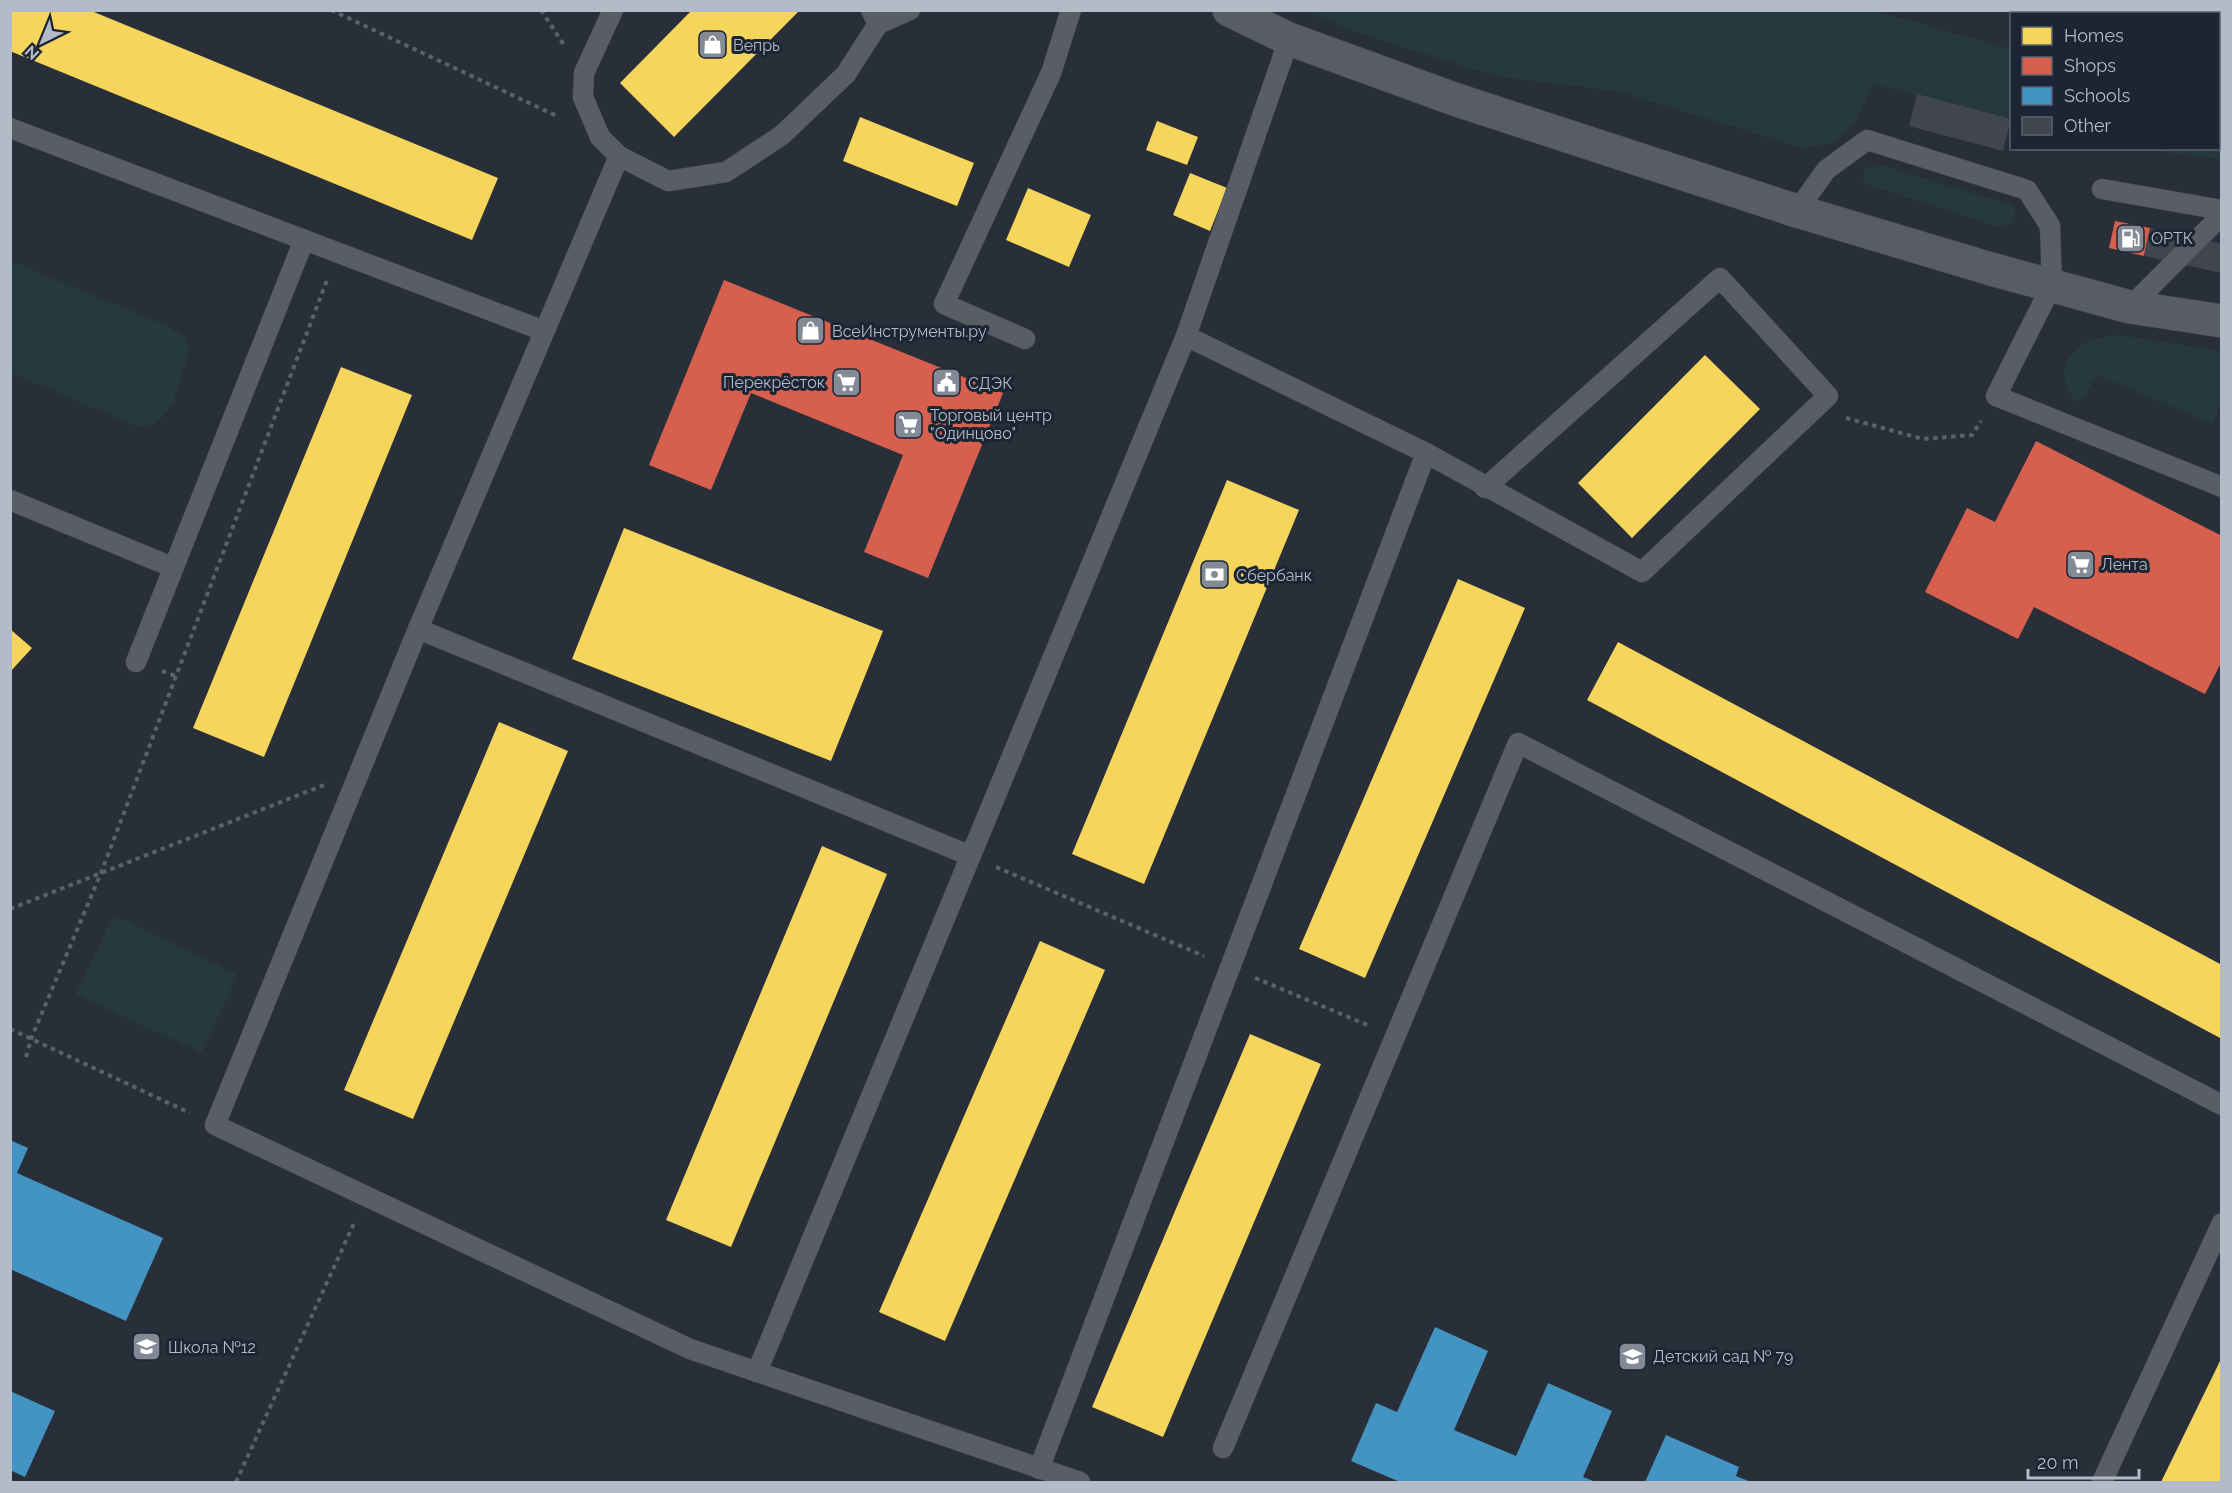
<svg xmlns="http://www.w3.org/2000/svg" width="2232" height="1493" font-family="Raleway,sans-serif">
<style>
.green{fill:#26393e}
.homes{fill:#f6d55c}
.shops{fill:#d6604d}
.schools{fill:#4393c3}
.building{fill:#41464e}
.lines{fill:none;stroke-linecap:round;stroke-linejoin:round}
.lane-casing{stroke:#454a51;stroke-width:21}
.secondary-casing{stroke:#454a51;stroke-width:34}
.primary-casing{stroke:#474c55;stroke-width:34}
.path{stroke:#5b6168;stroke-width:4;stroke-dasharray:4.5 4.5;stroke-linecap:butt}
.lane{stroke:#595e66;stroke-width:20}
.secondary{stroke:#585c64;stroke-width:33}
.primary{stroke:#5c6067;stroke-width:33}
.labels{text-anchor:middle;stroke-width:6;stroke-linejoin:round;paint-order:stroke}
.poi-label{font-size:16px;fill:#b3bbc9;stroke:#1c2533;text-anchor:start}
</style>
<rect width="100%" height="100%" fill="#292f38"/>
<g class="green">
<polygon points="1304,11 1876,11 2011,49 2011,121 1873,84 1857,118 1835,143 1802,148 1616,91 1494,76 1347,29"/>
<polygon points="2219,108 2221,109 2221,159 2136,149 2218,148"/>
<polygon points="1879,164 2014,206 2016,221 2002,228 1871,186 1863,181 1865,169"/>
<polygon points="14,262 168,326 185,337 189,351 173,403 161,419 147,428 130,424 11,373 10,263"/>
<path d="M2119 335 2221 351V404L2212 424 2097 375 2086 394 2077 402C2058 382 2060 357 2086 343 2096 337 2108 337 2119 335Z"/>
<polygon points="113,915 238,974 201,1053 76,994"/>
</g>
<g class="homes">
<polygon points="10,10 89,10 498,178 472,240 10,51"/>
<polygon points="692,10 800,10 674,137 620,83"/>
<polygon points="860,117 974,163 957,206 843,161"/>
<polygon points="1157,121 1198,137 1187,165 1146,150"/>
<polygon points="1190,173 1227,188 1210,231 1173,215"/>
<polygon points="1028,188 1091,215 1069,267 1006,240"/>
<polygon points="1705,355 1760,409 1632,538 1578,483"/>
<polygon points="341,367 412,395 264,757 193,728"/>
<polygon points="1227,480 1299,510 1144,884 1072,854"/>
<polygon points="624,528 883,631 831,761 572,659"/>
<polygon points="1458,579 1525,608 1365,978 1299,949"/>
<polygon points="10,629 32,648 10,672"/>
<polygon points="1618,642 2222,965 2222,1039 1587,700"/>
<polygon points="499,722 568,751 413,1119 344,1090"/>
<polygon points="822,846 887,874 731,1247 666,1220"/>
<polygon points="1040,941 1105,970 945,1341 879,1312"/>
<polygon points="1250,1034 1321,1064 1163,1437 1092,1407"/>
<polygon points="2222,1357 2222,1482 2161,1482"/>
</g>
<g class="shops">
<polygon points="2115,221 2150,228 2144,256 2109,248"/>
<polygon points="724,280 1003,393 928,578 864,552 903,455 751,393 711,490 649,465"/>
<polygon points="2036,441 2222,536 2222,661 2205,694 2034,607 2018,639 1925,592 1967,508 1995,522"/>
</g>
<g class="schools">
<polygon points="10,1140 28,1148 17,1173 163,1238 126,1321 10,1269"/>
<polygon points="1435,1327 1488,1351 1454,1430 1516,1456 1548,1383 1612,1411 1583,1477 1596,1482 1400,1482 1351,1461 1376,1403 1397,1412"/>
<polygon points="10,1391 55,1411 25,1477 10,1470"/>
<polygon points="1666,1435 1739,1467 1736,1476 1751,1482 1645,1482"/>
</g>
<g class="building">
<polygon points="1917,94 2011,119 2003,151 1909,126"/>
<polygon points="2150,228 2222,244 2222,273 2144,256"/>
</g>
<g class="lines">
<defs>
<g id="lane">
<polyline points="613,10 584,73 583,97 600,137 619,156 668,181 726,172 782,135 846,74 878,24 871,10"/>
<polyline points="878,24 910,10"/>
<polyline points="10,128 544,331"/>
<polyline points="619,156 418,629 215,1125 690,1349 1080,1482"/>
<polyline points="2102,189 2222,210"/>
<polyline points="1797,211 1826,170 1867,140 2027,190 2050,226 2052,285 1996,396 2222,487"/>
<polyline points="2130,307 2222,215"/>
<polyline points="1186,336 1289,39"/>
<polyline points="1025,339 944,304 1051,73 1071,10"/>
<polyline points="10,500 172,567"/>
<polyline points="418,629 971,856"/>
<polyline points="136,662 304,240"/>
<polyline points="757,1372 1186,336 1426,453 1642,572 1828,396 1720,278 1485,488"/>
<polyline points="1223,1448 1518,743 2222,1105"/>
<polyline points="1039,1469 1426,453"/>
<polyline points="2102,1482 2222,1223"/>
</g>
<polyline id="secondary" points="1229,10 1289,39 1454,99 1797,211 1991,269 2130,307 2222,321"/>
<g id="primary">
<polyline points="2149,10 2160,14"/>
<polyline points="2218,27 2222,28"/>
</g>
</defs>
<use href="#lane" class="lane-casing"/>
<use href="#secondary" class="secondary-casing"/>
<use href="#primary" class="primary-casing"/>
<g class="path">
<polyline points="331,10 559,117"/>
<polyline points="541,10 564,45"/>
<polyline points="2078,10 2089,14"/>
<polyline points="1846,418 1923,439 1972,435 1981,421"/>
<polyline points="162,671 176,676"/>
<polyline points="996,867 1204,956"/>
<polyline points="10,909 324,785"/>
<polyline points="1255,978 1370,1026"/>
<polyline points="10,1029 190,1113"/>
<polyline points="26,1057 31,1039 101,873 327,280"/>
<polyline points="236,1482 355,1221"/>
</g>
<use href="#lane" class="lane"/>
<use href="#secondary" class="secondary"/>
<use href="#primary" class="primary"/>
</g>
<defs>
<symbol id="shop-square" viewBox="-11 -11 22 22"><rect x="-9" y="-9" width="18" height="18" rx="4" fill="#838a96" stroke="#1c2533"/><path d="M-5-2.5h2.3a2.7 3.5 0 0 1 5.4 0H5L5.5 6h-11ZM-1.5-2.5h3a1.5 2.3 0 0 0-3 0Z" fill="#fff"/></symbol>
<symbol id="fuel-square" viewBox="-11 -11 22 22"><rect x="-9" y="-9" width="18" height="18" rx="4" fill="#838a96" stroke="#1c2533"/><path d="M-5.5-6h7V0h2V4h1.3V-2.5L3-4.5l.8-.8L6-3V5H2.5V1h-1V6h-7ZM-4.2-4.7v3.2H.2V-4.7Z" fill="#fff"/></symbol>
<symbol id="supermarket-square" viewBox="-11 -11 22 22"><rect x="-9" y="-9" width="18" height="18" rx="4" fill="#838a96" stroke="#1c2533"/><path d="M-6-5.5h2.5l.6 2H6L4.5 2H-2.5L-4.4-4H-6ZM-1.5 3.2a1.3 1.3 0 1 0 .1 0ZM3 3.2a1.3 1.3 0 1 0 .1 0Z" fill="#fff"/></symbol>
<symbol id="civic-square" viewBox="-11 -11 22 22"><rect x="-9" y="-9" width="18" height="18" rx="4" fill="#838a96" stroke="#1c2533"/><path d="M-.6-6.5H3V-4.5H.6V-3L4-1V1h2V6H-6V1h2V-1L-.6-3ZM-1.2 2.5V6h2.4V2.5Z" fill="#fff"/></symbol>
<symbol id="bank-square" viewBox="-11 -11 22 22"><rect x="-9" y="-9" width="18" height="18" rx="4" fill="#838a96" stroke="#1c2533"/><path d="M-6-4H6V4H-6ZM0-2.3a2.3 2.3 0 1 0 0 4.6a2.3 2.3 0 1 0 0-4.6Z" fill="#fff"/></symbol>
<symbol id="school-square" viewBox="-11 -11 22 22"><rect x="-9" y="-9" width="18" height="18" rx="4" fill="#838a96" stroke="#1c2533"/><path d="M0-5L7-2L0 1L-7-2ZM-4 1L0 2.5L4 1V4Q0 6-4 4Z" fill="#fff"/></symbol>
</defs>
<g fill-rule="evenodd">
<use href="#shop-square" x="696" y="28" width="33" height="33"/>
<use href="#fuel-square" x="2114" y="222" width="33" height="33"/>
<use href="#shop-square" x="794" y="314" width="33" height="33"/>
<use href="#supermarket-square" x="830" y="366" width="33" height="33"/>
<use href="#civic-square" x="930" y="366" width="33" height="33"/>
<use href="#supermarket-square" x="892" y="408" width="33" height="33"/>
<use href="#supermarket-square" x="2064" y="548" width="33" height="33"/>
<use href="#bank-square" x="1198" y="558" width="33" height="33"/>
<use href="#school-square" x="130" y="1330" width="33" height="33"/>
<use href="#school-square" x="1616" y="1340" width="33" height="33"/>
</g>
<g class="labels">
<g class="poi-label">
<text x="733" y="51">Вепрь</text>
<text x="2151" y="244">ОРТК</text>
<text x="832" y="337">ВсеИнструменты.ру</text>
<text x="825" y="388" text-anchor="end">Перекрёсток</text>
<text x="968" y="389">СДЭК</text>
<text x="930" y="421">Торговый центр<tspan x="930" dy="18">"Одинцово"</tspan></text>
<text x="2101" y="570">Лента</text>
<text x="1236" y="581">Сбербанк</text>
<text x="168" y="1353">Школа №12</text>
<text x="1653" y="1362">Детский сад № 79</text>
</g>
</g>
<rect width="2232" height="1493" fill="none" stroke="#b3bbc9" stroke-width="24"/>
<rect x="2010" y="12" width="210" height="138" fill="#1c2533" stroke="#58616f" stroke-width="1.5"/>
<rect x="2022" y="27" width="30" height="18" fill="#f6d55c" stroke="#58616f" stroke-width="1.5"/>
<text x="2064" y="42" font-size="18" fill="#b3bbc9">Homes</text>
<rect x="2022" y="57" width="30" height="18" fill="#d6604d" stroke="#58616f" stroke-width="1.5"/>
<text x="2064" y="72" font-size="18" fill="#b3bbc9">Shops</text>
<rect x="2022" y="87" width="30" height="18" fill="#4393c3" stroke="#58616f" stroke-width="1.5"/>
<text x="2064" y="102" font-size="18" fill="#b3bbc9">Schools</text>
<rect x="2022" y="117" width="30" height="18" fill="#41464e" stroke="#58616f" stroke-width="1.5"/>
<text x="2064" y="132" font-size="18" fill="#b3bbc9">Other</text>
<g transform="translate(42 42) rotate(223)" stroke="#1c2533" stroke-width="4.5" paint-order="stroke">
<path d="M0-4.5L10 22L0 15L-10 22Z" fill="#b3bbc9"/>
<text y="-9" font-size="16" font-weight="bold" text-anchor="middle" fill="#b3bbc9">N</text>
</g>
<path d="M2028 1469v9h111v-9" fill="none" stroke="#b3bbc9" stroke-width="3"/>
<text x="2037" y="1469" font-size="18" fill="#b3bbc9" stroke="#1c2533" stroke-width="4.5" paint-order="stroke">20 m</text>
</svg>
